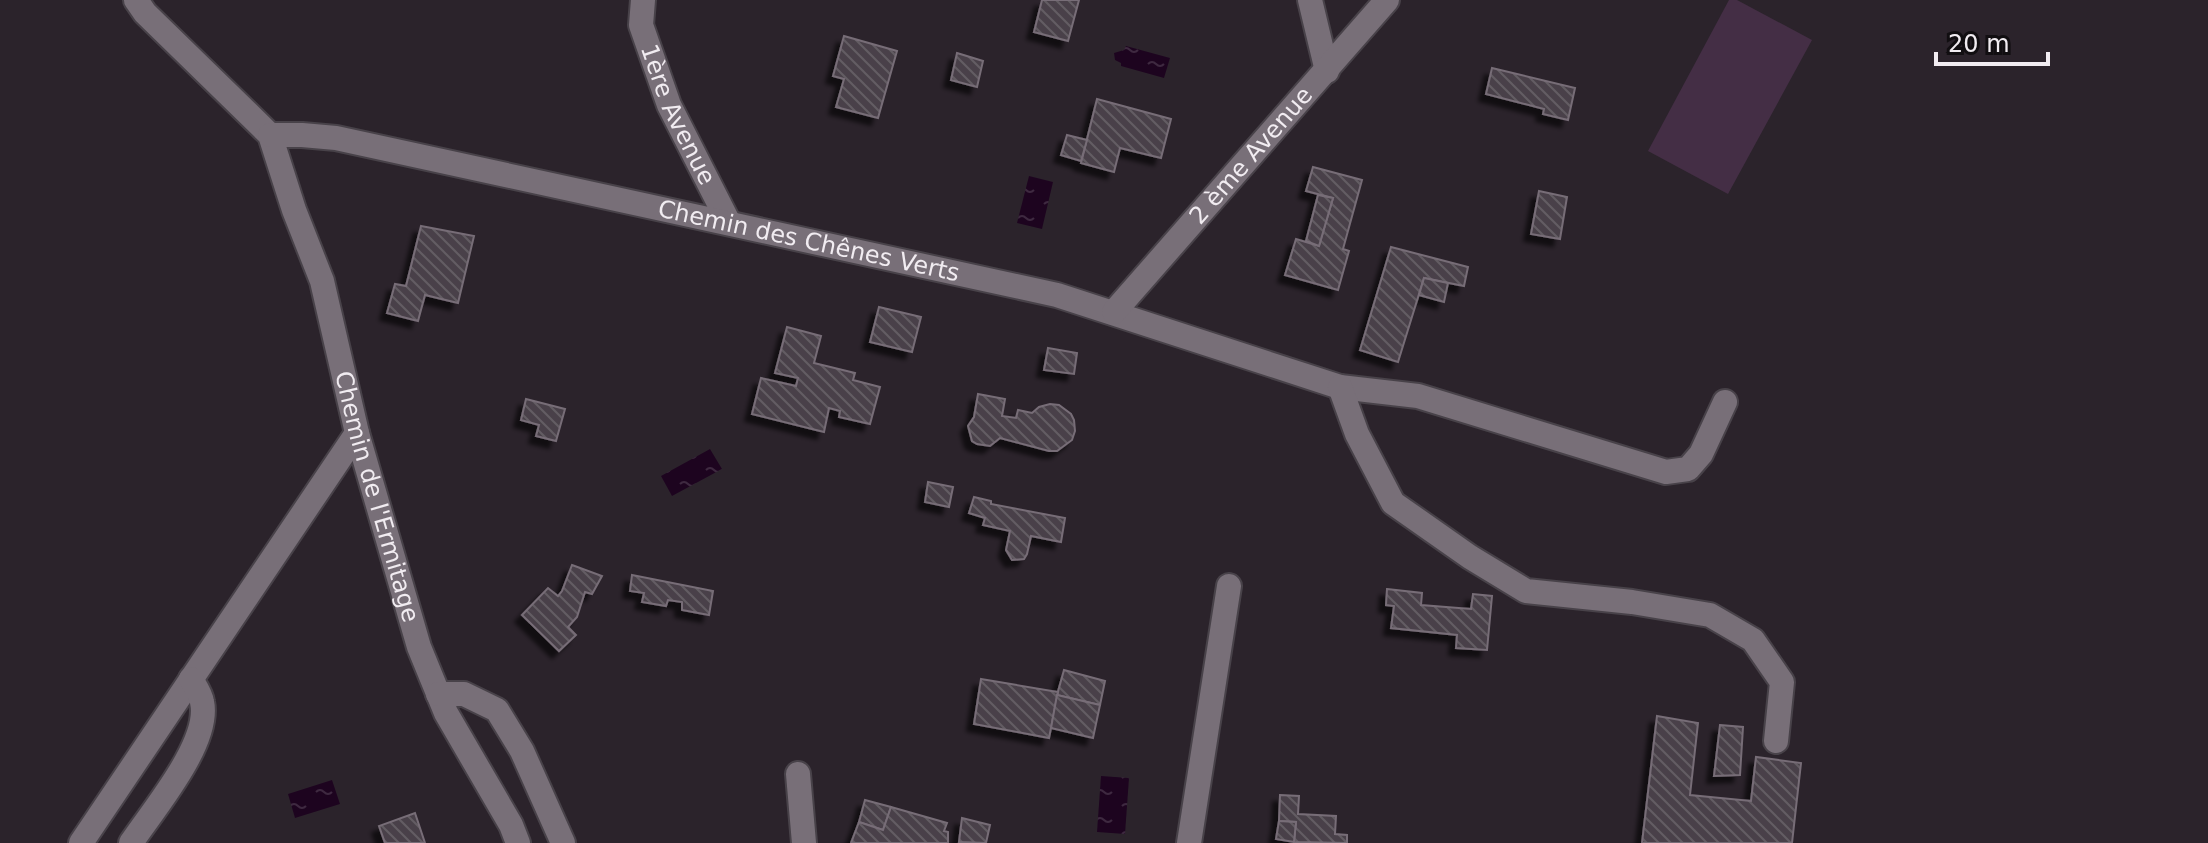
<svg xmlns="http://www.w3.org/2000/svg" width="2208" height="843" font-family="'DejaVu Sans',sans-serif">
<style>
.green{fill:#442e45}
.water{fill:url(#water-ripples)}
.building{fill:url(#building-back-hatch);stroke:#776d77;stroke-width:2;filter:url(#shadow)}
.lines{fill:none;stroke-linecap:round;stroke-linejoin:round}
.minor-casing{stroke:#484249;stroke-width:28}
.minor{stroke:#786f78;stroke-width:24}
.labels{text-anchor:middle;stroke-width:8;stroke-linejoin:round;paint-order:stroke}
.street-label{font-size:24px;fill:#f1ecf1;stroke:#110e11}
</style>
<defs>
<pattern id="water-ripples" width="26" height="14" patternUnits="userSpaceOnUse" patternTransform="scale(2)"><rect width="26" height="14" fill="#1d041f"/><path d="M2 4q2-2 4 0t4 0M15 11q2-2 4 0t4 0" fill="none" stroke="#3e2940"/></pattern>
<pattern id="building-back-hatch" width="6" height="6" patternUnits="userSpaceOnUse" patternTransform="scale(2)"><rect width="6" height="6" fill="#494149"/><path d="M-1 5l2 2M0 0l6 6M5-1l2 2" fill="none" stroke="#645d64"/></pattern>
<filter id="shadow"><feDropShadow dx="-7" dy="7" stdDeviation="2" flood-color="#0009"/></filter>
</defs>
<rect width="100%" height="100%" fill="#2b232b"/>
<polygon class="green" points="1729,0 1737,0 1812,40 1728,194 1648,151"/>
<g class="water">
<polygon points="1126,46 1170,58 1164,78 1121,66 1121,63 1115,60 1114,53 1124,50"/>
<polygon points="1029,176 1053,182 1042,229 1017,223"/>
<polygon points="710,449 722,469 672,496 661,476"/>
<polygon points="1101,776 1129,778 1125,834 1097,832"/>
<polygon points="332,780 340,804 295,818 288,794"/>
</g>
<g class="building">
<polygon points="1042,0 1079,0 1068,41 1034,32"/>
<polygon points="844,36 897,51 878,118 836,107 844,79 833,76"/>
<polygon points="957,53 983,61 977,87 951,80"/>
<polygon points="1492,68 1575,88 1568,120 1543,114 1544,109 1486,94"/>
<polygon points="1097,99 1171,119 1161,158 1120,148 1114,172 1081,163"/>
<polygon points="1067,135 1087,140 1081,161 1061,155"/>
<polygon points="1313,167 1362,180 1343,249 1349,251 1338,290 1285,275 1296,239 1319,246 1333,198 1306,191"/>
<polygon points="1539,191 1567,197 1560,239 1531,234"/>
<polygon points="1318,195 1333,198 1319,246 1306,241"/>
<polygon points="421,226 474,236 458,303 425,295 418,321 387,313 395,284 406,286"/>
<polygon points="1391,247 1468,267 1464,286 1424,278 1398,362 1360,350"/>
<polygon points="1424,278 1448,283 1444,302 1419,295"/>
<polygon points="879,307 921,317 912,352 870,342"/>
<polygon points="787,327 821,336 814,363 855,373 853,380 880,387 870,424 839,417 840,411 829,408 824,432 752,414 761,378 796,386 798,378 775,373"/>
<polygon points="1048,348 1077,353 1074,374 1044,370"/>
<polygon points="978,394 1005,399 1002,416 1016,418 1018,410 1032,413 1039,407 1050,404 1059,405 1071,414 1074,420 1075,431 1072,440 1057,451 1049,451 1000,438 990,446 977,444 972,441 968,426 974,417"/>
<polygon points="526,399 565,409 556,441 536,436 539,425 521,420"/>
<polygon points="928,482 953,487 949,507 925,502"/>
<polygon points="974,497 991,501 991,504 1065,518 1061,542 1031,536 1027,554 1024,559 1012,560 1006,550 1010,531 983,525 985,518 969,513"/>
<polygon points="572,565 602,576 592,594 585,592 577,617 568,627 576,635 559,651 522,615 548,588 558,596 562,591"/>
<polygon points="632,575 713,591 709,615 682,610 682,602 668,600 666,606 642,602 644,593 630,591"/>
<polygon points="1387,589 1422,593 1421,605 1471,609 1473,594 1492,596 1487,650 1456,648 1457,635 1391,628 1394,606 1386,605"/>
<polygon points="1064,670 1105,681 1100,705 1057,695"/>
<polygon points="981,679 1058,692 1049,738 974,724"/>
<polygon points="1057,695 1100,705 1093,738 1051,728"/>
<polygon points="1657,716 1698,723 1690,795 1751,801 1756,757 1801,763 1792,843 1642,843"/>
<polygon points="1720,725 1743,727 1740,775 1714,776"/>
<polygon points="1280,795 1299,796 1298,814 1336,816 1335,834 1347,835 1347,843 1294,842 1296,822 1279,821"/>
<polygon points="865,800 891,807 883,830 859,822"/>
<polygon points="891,807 947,823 944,831 948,832 948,843 851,843 859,822 883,830"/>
<polygon points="415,813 425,843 385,843 379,826"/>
<polygon points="962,818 990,825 986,843 959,842"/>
<polygon points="1279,821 1296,822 1294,842 1276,839"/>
</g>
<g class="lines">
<defs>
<g id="minor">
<path id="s1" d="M136 0 145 13 270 135 294 210 322 281 357 433 419 647 446 713 511 825 518 843"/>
<path id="s2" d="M643 0 641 25 669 105 729 223"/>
<polyline points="1310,0 1327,71"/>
<path id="s3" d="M270 135H302L336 138 1057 295 1340 387 1418 396 1666 472 1688 469 1701 454 1725 402"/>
<path id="s4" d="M1114 312 1387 0"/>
<polyline points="1340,387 1357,434 1393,503 1470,557 1526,591 1632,602 1710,615 1753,640 1782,682 1776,741"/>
<polyline points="438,694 464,694 497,710 522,751 563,843"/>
<polyline points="798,774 804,843"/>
<polyline points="81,843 357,433"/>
<path d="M131 843C153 810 211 742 202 702 201 694 195 686 191 679"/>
<polyline points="1189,843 1229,586"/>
</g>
</defs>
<use href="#minor" class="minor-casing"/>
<use href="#minor" class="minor"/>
</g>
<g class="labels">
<g class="street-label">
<text dy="8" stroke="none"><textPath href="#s2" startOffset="122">1ère Avenue</textPath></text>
<text dy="8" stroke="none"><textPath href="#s4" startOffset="208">2 ème Avenue</textPath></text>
<text dy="8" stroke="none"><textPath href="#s3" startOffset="550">Chemin des Chênes Verts</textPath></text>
<text dy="8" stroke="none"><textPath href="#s1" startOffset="568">Chemin de l'Ermitage</textPath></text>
</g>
</g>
<path d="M1936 52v12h112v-12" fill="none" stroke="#f1ecf1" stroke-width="4"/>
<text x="1948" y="52" font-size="24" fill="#f1ecf1" stroke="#110e11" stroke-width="6" paint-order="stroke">20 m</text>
</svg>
